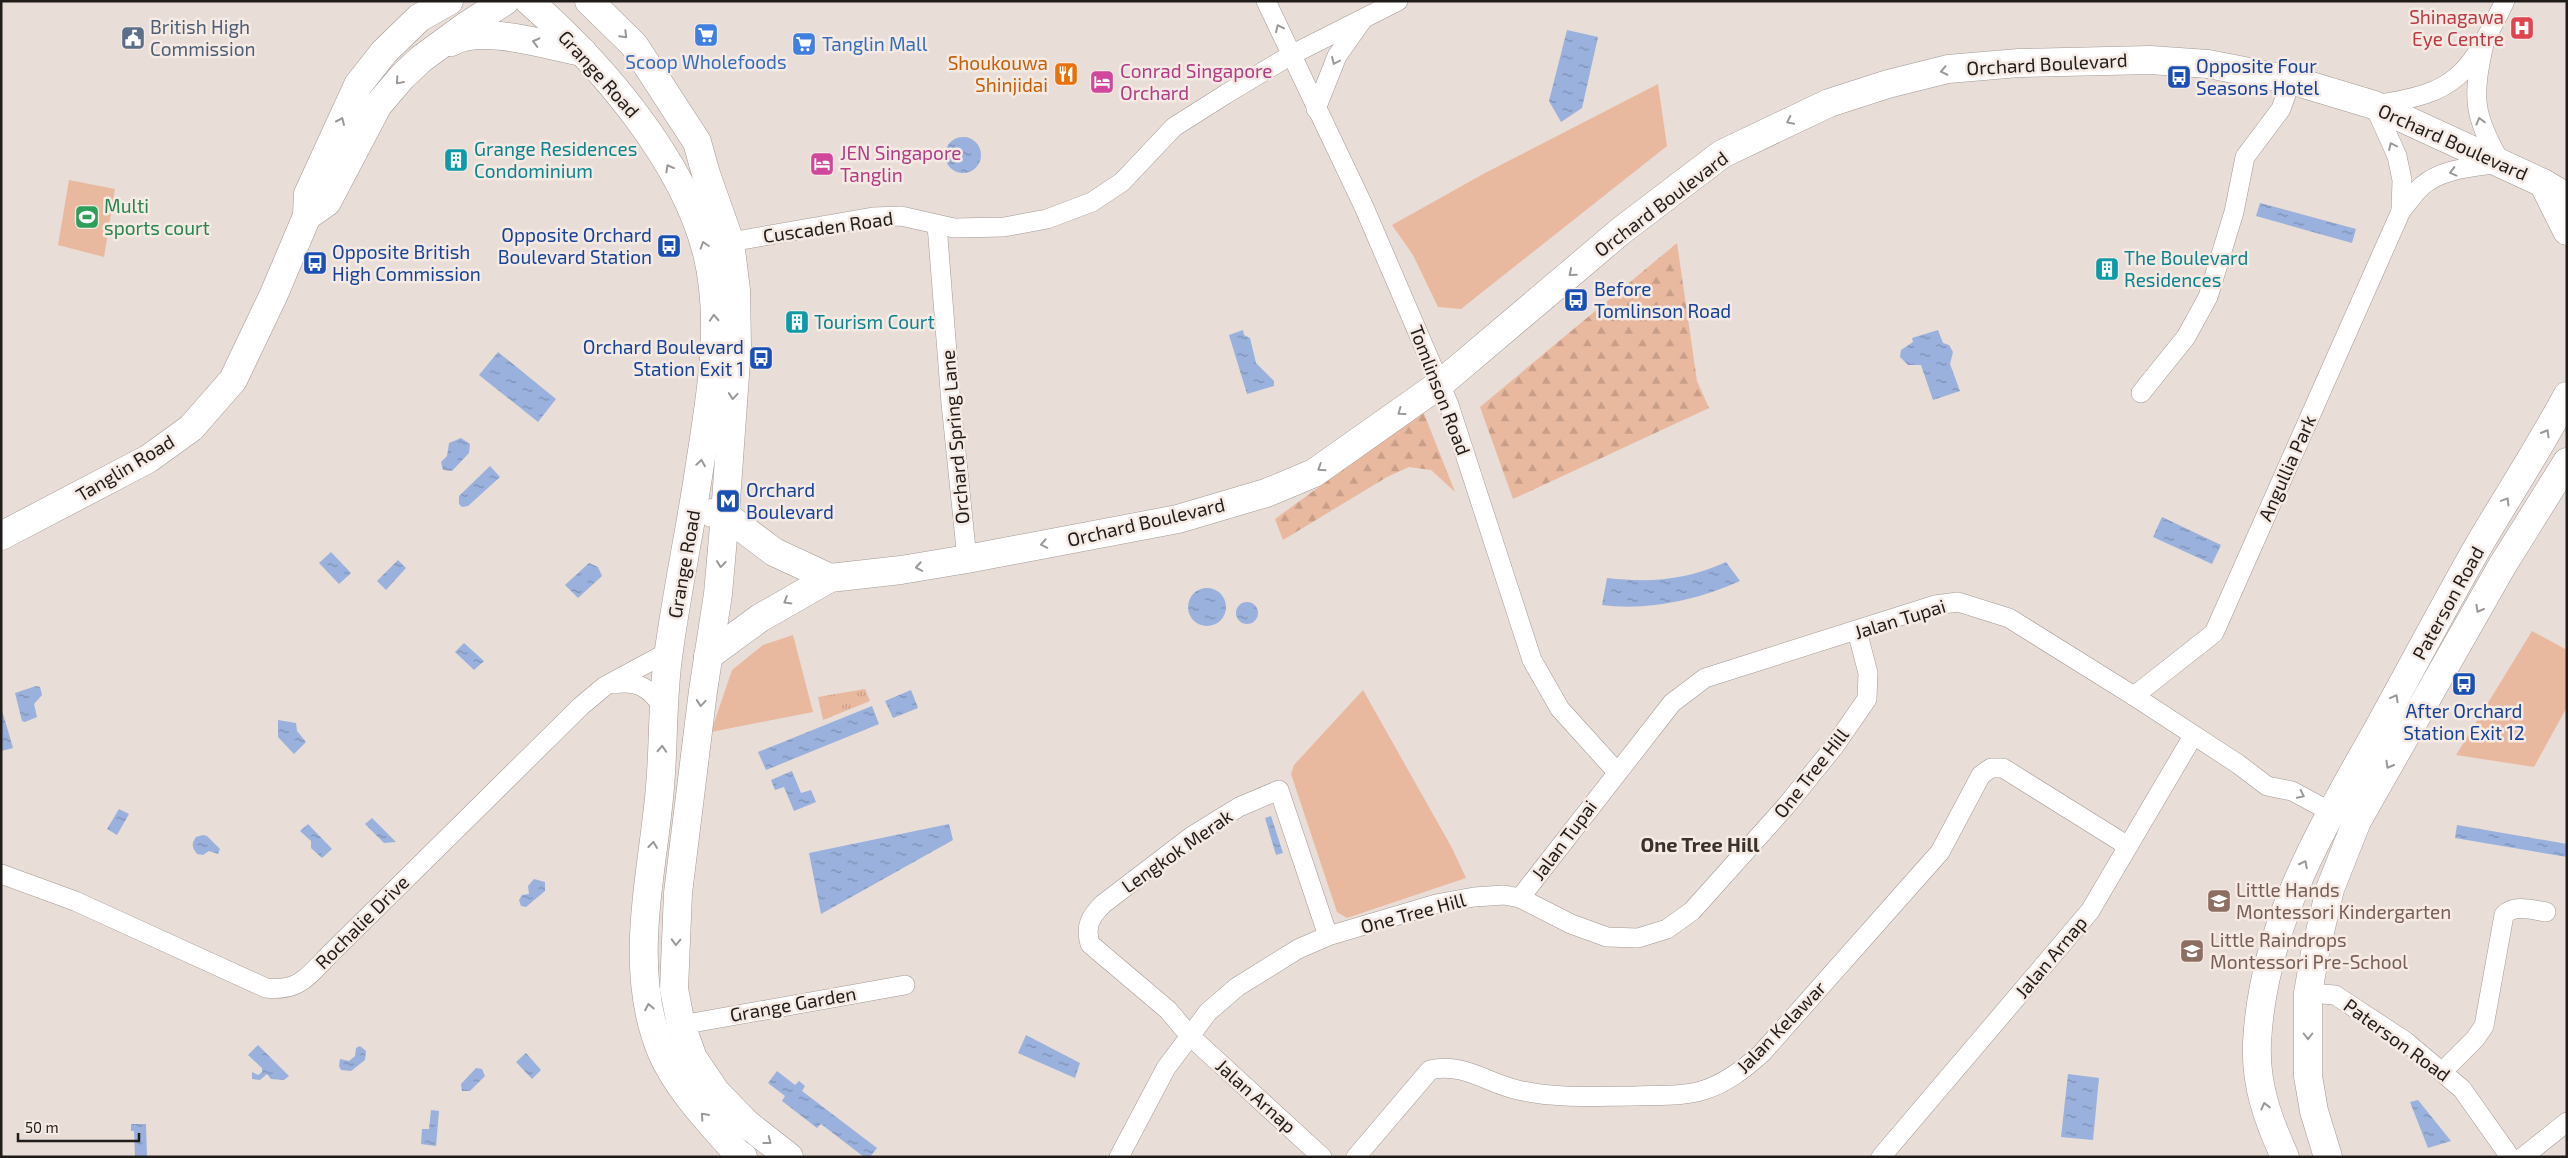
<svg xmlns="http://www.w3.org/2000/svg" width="2568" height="1158" font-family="'Exo 2',sans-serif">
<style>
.grass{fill:#e9b99f}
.forest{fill:url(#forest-firs)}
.park{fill:url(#park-tufts)}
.water{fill:url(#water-ripples)}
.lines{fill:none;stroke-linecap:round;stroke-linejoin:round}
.street-casing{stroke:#a39994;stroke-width:20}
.primary-casing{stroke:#a39994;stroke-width:29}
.street{stroke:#fff;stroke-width:19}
.primary{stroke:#fff;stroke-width:28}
.oneway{stroke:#9b9998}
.labels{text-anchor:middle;stroke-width:5;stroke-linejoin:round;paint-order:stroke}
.health-label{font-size:19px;fill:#be3a42;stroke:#f5eae4;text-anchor:end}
.service-label{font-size:19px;fill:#4e5e75;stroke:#f5eae4;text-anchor:start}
.shop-label{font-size:19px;fill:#366cbe;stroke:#f5eae4;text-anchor:start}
.food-label{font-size:19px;fill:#c56008;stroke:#f5eae4;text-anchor:end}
.street-label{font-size:19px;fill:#201c1a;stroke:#f5eae4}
.transit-label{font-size:19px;fill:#164399;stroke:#f5eae4;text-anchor:start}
.hotel-label{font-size:19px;fill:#b23c85;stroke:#f5eae4;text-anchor:start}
.culture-label{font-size:19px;fill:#0d838f;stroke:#f5eae4;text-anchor:start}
.leisure-label{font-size:19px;fill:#27864d;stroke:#f5eae4;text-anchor:start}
.education-label{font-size:19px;fill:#785e54;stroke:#f5eae4;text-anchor:start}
.neighbourhood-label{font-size:20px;font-weight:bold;fill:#3a322d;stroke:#f5eae4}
</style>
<defs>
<pattern id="forest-firs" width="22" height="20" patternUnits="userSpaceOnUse" patternTransform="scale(1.25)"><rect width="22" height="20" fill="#e9b99f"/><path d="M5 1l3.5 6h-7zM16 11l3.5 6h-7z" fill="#c89e88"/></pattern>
<pattern id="park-tufts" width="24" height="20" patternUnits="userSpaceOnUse" patternTransform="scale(1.25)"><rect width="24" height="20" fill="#e9b99f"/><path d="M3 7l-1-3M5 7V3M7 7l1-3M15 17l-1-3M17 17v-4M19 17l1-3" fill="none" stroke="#c89e88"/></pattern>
<pattern id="water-ripples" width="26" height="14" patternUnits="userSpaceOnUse" patternTransform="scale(1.25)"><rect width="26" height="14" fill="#99b1dc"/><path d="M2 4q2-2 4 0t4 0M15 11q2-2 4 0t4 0" fill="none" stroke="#7c8fb2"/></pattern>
</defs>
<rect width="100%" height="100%" fill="#e8ddd7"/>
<g class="grass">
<polygon points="1658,84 1667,146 1461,309 1438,307 1413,255 1392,225 1485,173"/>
<polygon points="69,180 115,189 104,257 58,245"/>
<polygon points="2532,631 2567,650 2567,707 2534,767 2456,755"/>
<polygon points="793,635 813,712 711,732 732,670 763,645"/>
<polygon points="1363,690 1452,848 1466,878 1347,918 1337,912 1291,774 1294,765"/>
</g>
<g class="forest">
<polygon points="1677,243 1697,381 1709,408 1513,499 1480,407"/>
<polygon points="1423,411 1455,492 1431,470 1409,467 1387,477 1283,540 1275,519"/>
</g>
<polygon class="park" points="865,689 870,701 823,720 818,697"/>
<g class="water">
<polygon points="1567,30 1598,37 1582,108 1561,122 1549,101"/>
<circle cx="963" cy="155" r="18"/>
<polygon points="2260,203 2356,229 2352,243 2256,216"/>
<polygon points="1243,330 1244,335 1250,338 1256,363 1274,381 1274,386 1247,394 1229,335"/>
<polygon points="1938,330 1943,343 1949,345 1953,352 1950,364 1960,391 1933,400 1921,365 1908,365 1900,357 1901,350 1913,342 1912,338"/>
<polygon points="498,352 556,399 538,422 479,375"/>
<polygon points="461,438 470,444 469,453 452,471 443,470 441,462 447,456 449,443"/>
<polygon points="490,466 500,477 468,506 462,507 459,504 459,496"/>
<polygon points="2162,517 2221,545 2212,564 2153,537"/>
<polygon points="331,552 351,573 339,584 319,563"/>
<polygon points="398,560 406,568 386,590 377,581"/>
<path d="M1726 562 1740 581C1698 600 1648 611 1602 605L1607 578C1650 583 1687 580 1726 562Z"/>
<polygon points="589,563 598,567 602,576 578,598 565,585"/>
<circle cx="1207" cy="607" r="19"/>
<circle cx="1247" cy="613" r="11"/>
<polygon points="464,643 484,661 474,670 455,652"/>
<polygon points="36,686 40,687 42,695 34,704 37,717 25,722 22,721 15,693"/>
<polygon points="911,690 918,708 893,718 885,701"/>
<polygon points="872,706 879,724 766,770 758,752"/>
<polygon points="1,707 13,748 1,751"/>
<polygon points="278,720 296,723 297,731 306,742 294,754 278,737"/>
<polygon points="792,771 801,793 811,790 816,802 794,811 784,787 775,790 771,780"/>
<polygon points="119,809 129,814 117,835 107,829"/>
<polygon points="1271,816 1283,853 1276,855 1265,818"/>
<polygon points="372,818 396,842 384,843 365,824"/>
<polygon points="308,824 332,849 322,858 311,848 311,841 300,831"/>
<polygon points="949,824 953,840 821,914 809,853"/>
<polygon points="2457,825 2567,844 2567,857 2455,838"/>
<path d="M203 835 207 836 220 849 218 854 209 851 203 855 197 854C192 847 191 844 196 837Z"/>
<polygon points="534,879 545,882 545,891 526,907 521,906 519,900 522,895 529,894 528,886"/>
<polygon points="1026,1035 1080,1063 1075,1078 1018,1053"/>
<polygon points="258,1045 289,1076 284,1080 271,1079 267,1074 260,1080 252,1079 252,1072 258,1075 262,1072 262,1068 248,1055"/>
<polygon points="360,1046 366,1051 365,1060 351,1071 341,1070 339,1066 340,1059 349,1061 355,1056 356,1048"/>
<polygon points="526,1053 541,1070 532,1079 516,1062"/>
<polygon points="476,1068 482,1069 485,1076 470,1091 462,1091 461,1084"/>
<polygon points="777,1071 795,1085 799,1081 805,1086 802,1091 877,1148 870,1157 864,1157 821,1124 817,1128 782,1101 785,1096 768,1083"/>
<polygon points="2068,1074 2099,1078 2093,1140 2061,1137"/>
<polygon points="2418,1100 2451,1141 2428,1148 2410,1102"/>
<polygon points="431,1110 439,1111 436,1146 421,1144 422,1129 429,1129"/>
<polygon points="131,1124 146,1124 147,1157 135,1157 134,1131 131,1131"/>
</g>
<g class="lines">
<defs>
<g id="street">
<polyline points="1266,1 1364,207 1449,405 1532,660 1560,709 1617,772"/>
<polyline points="1316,109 1337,56 1361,22"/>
<path d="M2401 211 2402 180 2397 156 2374 105C2459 93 2468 75 2505 1"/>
<polyline points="937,225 951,403 967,559"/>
<polyline points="730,242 873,217 901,216 954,228 1004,227 1047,219 1092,202 1122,182 1174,127 1226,94 1291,55 1398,1"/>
<polyline points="2141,393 2186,337 2208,297 2234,212 2245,157 2281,109 2291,80"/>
<path d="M614 684C639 680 651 689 664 709"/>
<path d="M2134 696 2214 633 2401 211C2408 203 2414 193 2422 186 2442 168 2475 167 2501 163 2473 115 2472 98 2484 44"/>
<path d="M1 874 75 901 266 988C302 992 310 973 334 950L581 706 605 686 668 652"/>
<polyline points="1520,898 1672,703 1705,678 1935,605 1958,602 2009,618 2134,696 2238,764 2267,786 2292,791 2331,812"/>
<polyline points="2308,993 2335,995 2405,1041 2462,1089 2510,1157"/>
<polyline points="681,1025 905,985"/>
<path d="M2442 1072 2475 1039 2484 1026 2504 915C2514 904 2532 910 2546 912"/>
<polyline points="1119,1157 1166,1068 1208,1012 1237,987 1298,949 1328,936 1436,904 1474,897 1504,895 1520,898 1571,924 1607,937 1638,938 1667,929 1692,911 1786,806 1833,748 1867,699 1868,673 1857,631"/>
<path d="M1322 1157 1190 1036 1168 1010 1090 944C1085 926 1090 917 1103 904L1192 836 1239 807 1279 790 1328 936"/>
<path d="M1356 1157 1430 1070C1463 1062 1487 1083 1518 1090 1557 1099 1595 1096 1635 1096 1657 1095 1682 1097 1704 1090 1726 1083 1744 1069 1761 1054L1940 852 1981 775 1991 768H2003L2128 846"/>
<polyline points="1881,1157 2090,911 2193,736"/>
<polyline points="2523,1157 2567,1122"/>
</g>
<g id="primary">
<path d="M529 1C601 64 683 159 707 253 725 326 709 404 698 477 689 535 677 592 669 650 662 695 664 741 660 787 653 874 626 968 662 1053 679 1091 710 1122 737 1153L743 1157"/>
<polyline points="589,1 634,45 697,142 706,174 730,242 736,290 737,347 725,515 718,594 703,691 678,893 674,989 681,1025 693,1058 716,1092 747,1124 789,1157"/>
<path d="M451 42C483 24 548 46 583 52"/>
<polyline points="2543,183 2567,231"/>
<polyline points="307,216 327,202 378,105 402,77 421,59 466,26 505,1"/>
<polyline points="712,513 725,515 774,552 830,578"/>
<polyline points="1,536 148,459 191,428 233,380 274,294 307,216 308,194 358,85 384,52 419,18 449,1"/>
<polyline points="708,656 760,618 830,578 901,570 967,559 1178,519 1266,493 1314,473 1440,384 1622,230 1722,154 1829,103 1888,84 1948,69 2019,63 2150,60 2208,64 2291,80 2374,105 2543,183 2567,197"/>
<path d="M2285 1157C2268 1120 2255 1084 2257 1043 2263 923 2322 829 2379 727 2414 664 2447 600 2483 538 2511 491 2541 445 2567 396"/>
<polyline points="2328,1157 2314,1111 2308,1076 2308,993 2315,953 2330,889 2357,821 2502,566 2567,462"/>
</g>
</defs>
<use href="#street" class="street-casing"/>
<use href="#primary" class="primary-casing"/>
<use href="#street" class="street"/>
<use href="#primary" class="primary"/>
</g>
<defs><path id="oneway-chevron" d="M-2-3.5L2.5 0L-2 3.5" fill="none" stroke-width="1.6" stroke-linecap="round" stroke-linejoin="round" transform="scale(1.25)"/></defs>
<g class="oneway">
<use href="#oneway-chevron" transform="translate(1279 28) rotate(-115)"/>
<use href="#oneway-chevron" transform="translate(624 35) rotate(45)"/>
<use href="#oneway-chevron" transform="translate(536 42) rotate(-166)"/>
<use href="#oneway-chevron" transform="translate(1335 61) rotate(115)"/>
<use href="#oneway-chevron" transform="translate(1944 71) rotate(168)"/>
<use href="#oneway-chevron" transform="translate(399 81) rotate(131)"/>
<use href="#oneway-chevron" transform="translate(341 121) rotate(-66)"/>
<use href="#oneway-chevron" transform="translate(1790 121) rotate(154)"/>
<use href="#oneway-chevron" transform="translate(2480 121) rotate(-105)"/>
<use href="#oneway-chevron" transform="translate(2392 146) rotate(-115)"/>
<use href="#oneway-chevron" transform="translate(669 168) rotate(-119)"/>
<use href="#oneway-chevron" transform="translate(2453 172) rotate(165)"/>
<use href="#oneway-chevron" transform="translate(704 245) rotate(-108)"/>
<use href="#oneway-chevron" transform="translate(1572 273) rotate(140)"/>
<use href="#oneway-chevron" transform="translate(714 318) rotate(-93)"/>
<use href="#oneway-chevron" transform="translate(733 396) rotate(95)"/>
<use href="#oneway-chevron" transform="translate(1401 412) rotate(144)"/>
<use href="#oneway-chevron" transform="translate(2546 433) rotate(-60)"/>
<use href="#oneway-chevron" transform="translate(701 463) rotate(-81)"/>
<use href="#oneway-chevron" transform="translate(1321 468) rotate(147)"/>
<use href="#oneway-chevron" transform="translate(2506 501) rotate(-59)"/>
<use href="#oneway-chevron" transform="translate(1044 544) rotate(169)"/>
<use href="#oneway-chevron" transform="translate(721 564) rotate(96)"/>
<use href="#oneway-chevron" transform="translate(919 567) rotate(170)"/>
<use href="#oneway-chevron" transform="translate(787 601) rotate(149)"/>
<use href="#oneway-chevron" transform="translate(2479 609) rotate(120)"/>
<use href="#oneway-chevron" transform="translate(2395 698) rotate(-61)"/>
<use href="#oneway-chevron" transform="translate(701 703) rotate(95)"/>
<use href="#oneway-chevron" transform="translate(662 749) rotate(-87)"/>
<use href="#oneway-chevron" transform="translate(2389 765) rotate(120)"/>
<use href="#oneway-chevron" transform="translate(2301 795) rotate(26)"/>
<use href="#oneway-chevron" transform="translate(653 845) rotate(-83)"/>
<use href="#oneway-chevron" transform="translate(2304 864) rotate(-63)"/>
<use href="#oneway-chevron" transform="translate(676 942) rotate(92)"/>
<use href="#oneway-chevron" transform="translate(649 1007) rotate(-101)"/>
<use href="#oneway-chevron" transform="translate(2308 1036) rotate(90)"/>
<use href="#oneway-chevron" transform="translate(2265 1106) rotate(-104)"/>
<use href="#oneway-chevron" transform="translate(704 1116) rotate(-131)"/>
<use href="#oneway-chevron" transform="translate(768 1141) rotate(38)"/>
</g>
<defs>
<symbol id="hospital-square" viewBox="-11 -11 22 22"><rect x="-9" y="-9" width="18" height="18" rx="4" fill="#e0444e" stroke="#f5eae4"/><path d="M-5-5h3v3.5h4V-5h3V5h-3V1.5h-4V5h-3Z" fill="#fff"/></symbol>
<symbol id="supermarket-square" viewBox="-11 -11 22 22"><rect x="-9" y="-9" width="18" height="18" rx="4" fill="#3f7fe0" stroke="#f5eae4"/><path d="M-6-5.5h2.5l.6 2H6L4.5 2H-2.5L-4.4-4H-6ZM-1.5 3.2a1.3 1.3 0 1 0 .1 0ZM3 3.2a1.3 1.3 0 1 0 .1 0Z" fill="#fff"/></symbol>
<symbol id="civic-square" viewBox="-11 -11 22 22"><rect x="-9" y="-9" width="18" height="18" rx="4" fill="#5c6f8a" stroke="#f5eae4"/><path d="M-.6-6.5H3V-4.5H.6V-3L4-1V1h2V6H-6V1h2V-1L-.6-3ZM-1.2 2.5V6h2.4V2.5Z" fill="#fff"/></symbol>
<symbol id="restaurant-square" viewBox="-11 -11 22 22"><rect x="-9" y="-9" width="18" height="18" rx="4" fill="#e8710a" stroke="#f5eae4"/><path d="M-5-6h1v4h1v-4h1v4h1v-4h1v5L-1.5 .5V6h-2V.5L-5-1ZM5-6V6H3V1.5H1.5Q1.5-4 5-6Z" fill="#fff"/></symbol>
<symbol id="bus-square" viewBox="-11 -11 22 22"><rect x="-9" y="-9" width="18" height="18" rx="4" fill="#1a4fb4" stroke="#f5eae4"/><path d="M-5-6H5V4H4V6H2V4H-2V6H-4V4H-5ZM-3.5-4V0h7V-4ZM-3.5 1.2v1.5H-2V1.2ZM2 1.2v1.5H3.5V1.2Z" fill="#fff"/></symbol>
<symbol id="hotel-square" viewBox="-11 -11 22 22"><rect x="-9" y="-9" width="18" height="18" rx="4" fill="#d1479c" stroke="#f5eae4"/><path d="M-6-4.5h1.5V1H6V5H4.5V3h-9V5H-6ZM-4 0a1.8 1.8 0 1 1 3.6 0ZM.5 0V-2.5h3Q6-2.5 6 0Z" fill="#fff"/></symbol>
<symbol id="building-square" viewBox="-11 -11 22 22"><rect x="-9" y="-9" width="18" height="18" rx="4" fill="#0f9aa8" stroke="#f5eae4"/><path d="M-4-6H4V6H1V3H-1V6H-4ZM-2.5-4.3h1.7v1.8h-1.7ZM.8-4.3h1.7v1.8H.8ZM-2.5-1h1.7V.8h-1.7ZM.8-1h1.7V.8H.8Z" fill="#fff"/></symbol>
<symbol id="stadium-square" viewBox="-11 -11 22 22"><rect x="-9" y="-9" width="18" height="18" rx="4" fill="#2e9e5b" stroke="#f5eae4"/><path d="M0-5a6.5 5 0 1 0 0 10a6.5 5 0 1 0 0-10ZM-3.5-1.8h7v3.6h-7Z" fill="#fff"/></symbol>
<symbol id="metro-square" viewBox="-11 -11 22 22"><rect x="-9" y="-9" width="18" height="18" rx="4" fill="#1a4fb4" stroke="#f5eae4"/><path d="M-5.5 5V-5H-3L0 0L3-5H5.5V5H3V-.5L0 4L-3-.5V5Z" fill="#fff"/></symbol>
<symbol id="school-square" viewBox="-11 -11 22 22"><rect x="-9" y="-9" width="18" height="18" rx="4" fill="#8d6e63" stroke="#f5eae4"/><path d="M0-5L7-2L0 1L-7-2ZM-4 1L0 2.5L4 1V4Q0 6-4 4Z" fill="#fff"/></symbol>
</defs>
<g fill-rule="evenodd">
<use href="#hospital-square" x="2508" y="14" width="28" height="28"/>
<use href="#supermarket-square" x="692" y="21" width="28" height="28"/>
<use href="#civic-square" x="119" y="24" width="28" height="28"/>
<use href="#supermarket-square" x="790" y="30" width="28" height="28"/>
<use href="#restaurant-square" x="1052" y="60" width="28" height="28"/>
<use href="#bus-square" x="2165" y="63" width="28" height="28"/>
<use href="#hotel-square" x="1088" y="68" width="28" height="28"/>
<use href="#building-square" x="442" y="146" width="28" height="28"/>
<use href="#hotel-square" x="808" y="150" width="28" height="28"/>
<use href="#stadium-square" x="73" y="203" width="28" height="28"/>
<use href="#bus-square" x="655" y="232" width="28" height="28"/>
<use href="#bus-square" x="301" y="249" width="28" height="28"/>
<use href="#building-square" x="2093" y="255" width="28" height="28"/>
<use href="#bus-square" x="1562" y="286" width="28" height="28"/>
<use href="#building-square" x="783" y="308" width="28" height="28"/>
<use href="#bus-square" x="747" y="344" width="28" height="28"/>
<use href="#metro-square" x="714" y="487" width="28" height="28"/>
<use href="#bus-square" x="2450" y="670" width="28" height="28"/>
<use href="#school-square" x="2205" y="887" width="28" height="28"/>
<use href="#school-square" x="2178" y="937" width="28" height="28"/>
</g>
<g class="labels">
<g class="health-label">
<text x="2504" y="24">Shinagawa<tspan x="2504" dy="22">Eye Centre</tspan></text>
</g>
<g class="service-label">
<text x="150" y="34">British High<tspan x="150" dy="22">Commission</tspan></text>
</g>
<g class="shop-label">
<text x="822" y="51">Tanglin Mall</text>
<text x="706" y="69" text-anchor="middle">Scoop Wholefoods</text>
</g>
<g class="food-label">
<text x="1048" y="70">Shoukouwa<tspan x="1048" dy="22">Shinjidai</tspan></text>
</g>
<g class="street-label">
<text transform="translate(2047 64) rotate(-3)" y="7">Orchard Boulevard</text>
<text transform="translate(599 74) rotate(48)" y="7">Grange Road</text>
<text transform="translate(2453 142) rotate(24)" y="7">Orchard Boulevard</text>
<text transform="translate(1661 204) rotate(-37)" y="7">Orchard Boulevard</text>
<text transform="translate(828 227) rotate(-8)" y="7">Cuscaden Road</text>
<text transform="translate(1440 390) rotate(69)" y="7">Tomlinson Road</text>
<text transform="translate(955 437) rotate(-95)" y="7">Orchard Spring Lane</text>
<text transform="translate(125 468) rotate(-31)" y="7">Tanglin Road</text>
<text transform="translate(2287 468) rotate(-66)" y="7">Angullia Park</text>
<text transform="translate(1146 522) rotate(-13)" y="7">Orchard Boulevard</text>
<text transform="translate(684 564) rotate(-80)" y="7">Grange Road</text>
<text transform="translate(2448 603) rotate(-61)" y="7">Paterson Road</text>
<text transform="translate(1900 619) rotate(-17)" y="7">Jalan Tupai</text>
<text transform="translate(1811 773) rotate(-52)" y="7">One Tree Hill</text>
<text transform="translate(1564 840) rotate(-53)" y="7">Jalan Tupai</text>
<text transform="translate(1177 851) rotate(-35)" y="7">Lengkok Merak</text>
<text transform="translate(1413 913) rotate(-15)" y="7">One Tree Hill</text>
<text transform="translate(362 922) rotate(-45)" y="7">Rochalie Drive</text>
<text transform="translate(2051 957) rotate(-50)" y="7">Jalan Arnap</text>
<text transform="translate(793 1004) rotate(-10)" y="7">Grange Garden</text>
<text transform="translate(1781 1027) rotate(-46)" y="7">Jalan Kelawar</text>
<text transform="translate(2397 1040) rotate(36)" y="7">Paterson Road</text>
<text transform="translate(1256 1096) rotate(42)" y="7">Jalan Arnap</text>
</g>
<g class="transit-label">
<text x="2196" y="73">Opposite Four<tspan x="2196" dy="22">Seasons Hotel</tspan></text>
<text x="652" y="242" text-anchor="end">Opposite Orchard<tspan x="652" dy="22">Boulevard Station</tspan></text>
<text x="332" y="259">Opposite British<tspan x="332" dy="22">High Commission</tspan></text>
<text x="1594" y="296">Before<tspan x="1594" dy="22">Tomlinson Road</tspan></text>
<text x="744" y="354" text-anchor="end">Orchard Boulevard<tspan x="744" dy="22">Station Exit 1</tspan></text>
<text x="746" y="497">Orchard<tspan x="746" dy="22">Boulevard</tspan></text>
<text x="2464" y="718" text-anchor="middle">After Orchard<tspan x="2464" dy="22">Station Exit 12</tspan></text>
</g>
<g class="hotel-label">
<text x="1120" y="78">Conrad Singapore<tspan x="1120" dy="22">Orchard</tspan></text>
<text x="840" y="160">JEN Singapore<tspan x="840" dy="22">Tanglin</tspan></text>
</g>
<g class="culture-label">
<text x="474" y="156">Grange Residences<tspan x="474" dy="22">Condominium</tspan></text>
<text x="2124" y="265">The Boulevard<tspan x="2124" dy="22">Residences</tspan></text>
<text x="814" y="329">Tourism Court</text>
</g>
<g class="leisure-label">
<text x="104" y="213">Multi<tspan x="104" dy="22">sports court</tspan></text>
</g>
<g class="education-label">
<text x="2236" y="897">Little Hands<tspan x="2236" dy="22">Montessori Kindergarten</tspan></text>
<text x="2210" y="947">Little Raindrops<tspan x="2210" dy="22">Montessori Pre-School</tspan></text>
</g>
<g class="neighbourhood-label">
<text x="1700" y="852">One Tree Hill</text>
</g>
</g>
<rect width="2568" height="1158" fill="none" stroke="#201c1a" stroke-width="5"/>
<path d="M18 1133v8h121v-8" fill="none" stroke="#201c1a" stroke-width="2.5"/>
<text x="25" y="1133" font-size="15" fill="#201c1a" stroke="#f5eae4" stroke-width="4" paint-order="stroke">50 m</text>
</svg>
